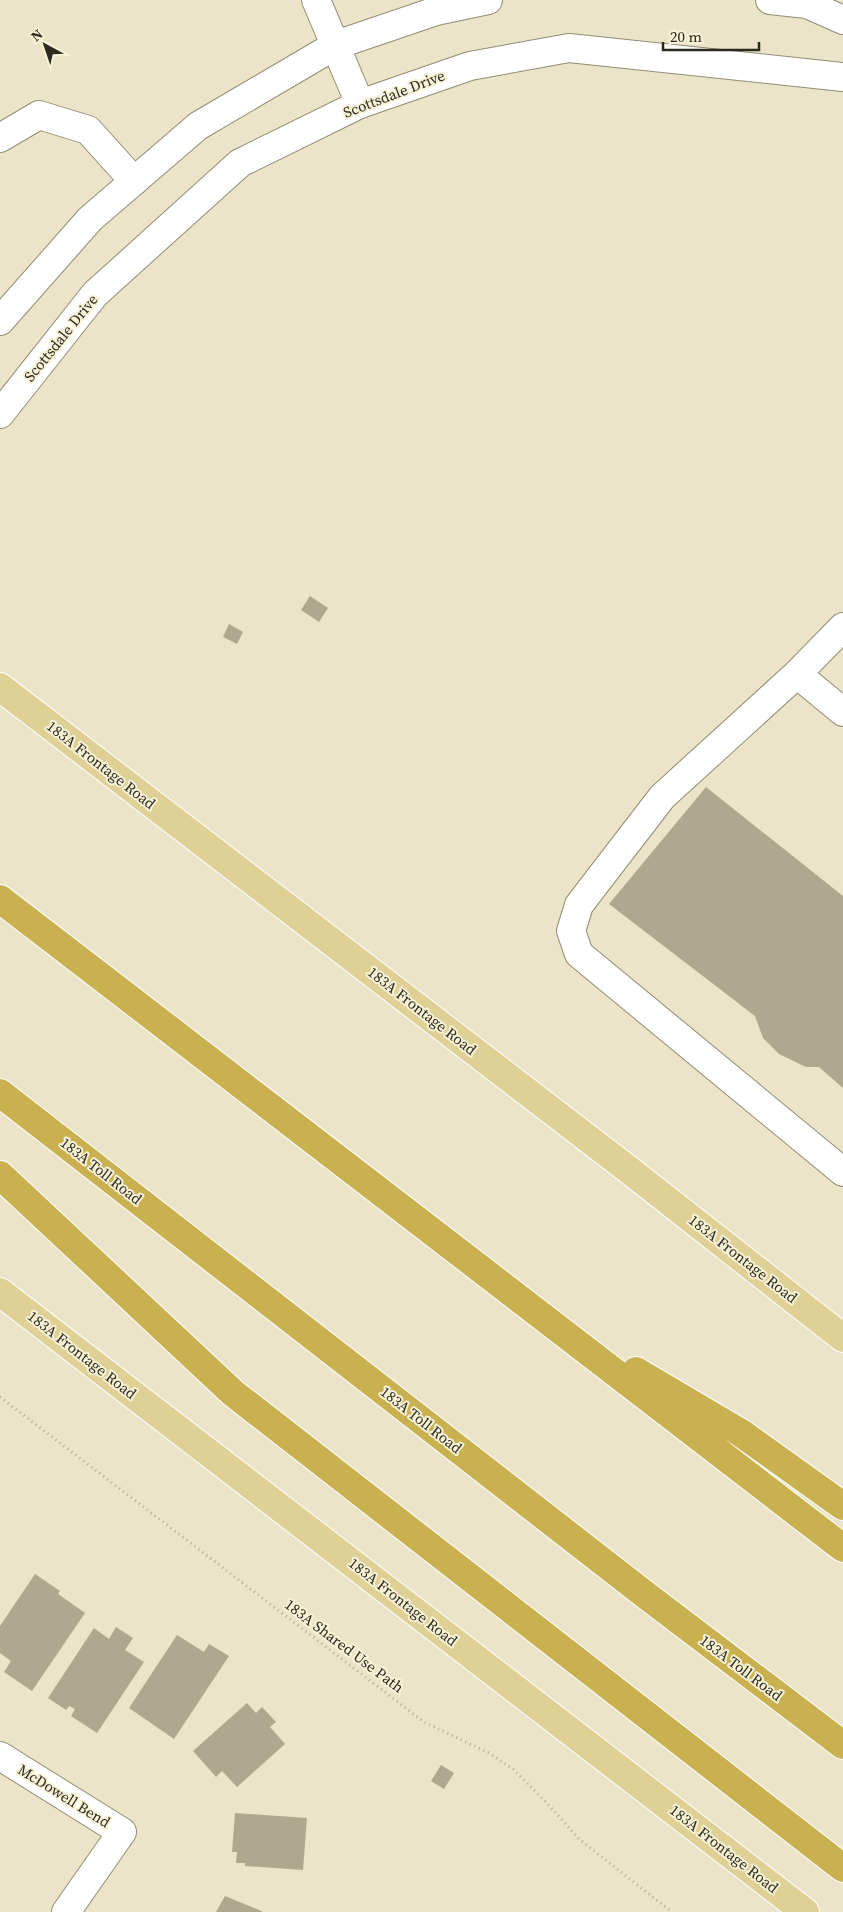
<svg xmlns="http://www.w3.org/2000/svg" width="843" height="1912" font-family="'Source Serif 4',serif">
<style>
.building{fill:#aea88e}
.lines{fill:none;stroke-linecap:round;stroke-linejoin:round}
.minor-casing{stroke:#928c73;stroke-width:30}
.major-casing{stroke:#fff;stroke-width:30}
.highway-casing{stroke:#fff;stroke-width:30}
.path{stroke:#b1ab96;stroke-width:3;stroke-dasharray:1 4;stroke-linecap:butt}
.minor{stroke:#fff;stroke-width:28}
.major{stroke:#dfd096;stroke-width:28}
.highway{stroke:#c9b150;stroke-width:28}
.labels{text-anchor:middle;stroke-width:4;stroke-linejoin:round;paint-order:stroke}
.street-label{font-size:15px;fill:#2c291f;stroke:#f8f2d6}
</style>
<rect width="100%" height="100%" fill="#ebe4c9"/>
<g class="building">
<polygon points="310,596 328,608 319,622 301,610"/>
<polygon points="229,624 243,632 237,644 223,637"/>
<polygon points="706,787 843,896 843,1088 819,1067 806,1067 779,1054 763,1038 755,1016 609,904"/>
<polygon points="35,1574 60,1591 58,1594 85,1613 32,1691 4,1672 11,1661 0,1653 0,1626"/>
<polygon points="116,1627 133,1638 125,1650 144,1662 97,1733 71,1716 75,1709 69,1706 66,1710 48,1698 94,1628 109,1639"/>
<polygon points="177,1635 204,1652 209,1644 229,1656 174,1739 129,1708"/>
<polygon points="247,1703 256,1713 262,1707 276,1722 270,1727 285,1744 237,1787 222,1771 216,1777 193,1751"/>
<polygon points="441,1765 454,1773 444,1789 431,1781"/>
<polygon points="235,1813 307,1818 303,1870 245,1866 245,1863 236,1863 237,1852 232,1852"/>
<polygon points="225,1896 259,1910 263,1912 216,1912"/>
</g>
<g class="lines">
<defs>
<g id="minor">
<polyline points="316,0 360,104"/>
<polyline points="770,0 807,4 843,20"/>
<polyline points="0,138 39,115 88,130 134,181"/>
<polyline points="0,321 90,219 198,126 336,45 436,11 488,0"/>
<polyline points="0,414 95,294 240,163 360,104 470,66 569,48 843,77"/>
<polyline points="797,674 843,627"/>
<polyline points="843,712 797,674 662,797 579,905 571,931 579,954 843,1172"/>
<polyline points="0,1756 122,1832 66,1912"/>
</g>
<g id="major">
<polyline points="0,687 629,1170 843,1338"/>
<polyline points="0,1292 805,1912"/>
</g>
<g id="highway">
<polyline points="0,899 843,1548"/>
<polyline points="0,1093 643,1593 843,1745"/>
<polyline points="0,1175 233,1393 843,1868"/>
<polyline points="636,1371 741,1433 843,1506"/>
</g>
</defs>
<use href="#minor" class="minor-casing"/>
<use href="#major" class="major-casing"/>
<use href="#highway" class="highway-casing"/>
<polyline class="path" points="0,1397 424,1722 489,1753 513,1769 546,1802 579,1839 672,1912"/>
<use href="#minor" class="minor"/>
<use href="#major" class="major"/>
<use href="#highway" class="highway"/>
</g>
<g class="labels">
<g class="street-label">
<text transform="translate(394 94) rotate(-21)" y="5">Scottsdale Drive</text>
<text transform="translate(61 338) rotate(-51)" y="5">Scottsdale Drive</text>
<text transform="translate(101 765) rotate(38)" y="5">183A Frontage Road</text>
<text transform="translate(422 1011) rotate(38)" y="5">183A Frontage Road</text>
<text transform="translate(101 1171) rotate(38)" y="5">183A Toll Road</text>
<text transform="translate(743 1259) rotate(38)" y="5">183A Frontage Road</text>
<text transform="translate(82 1355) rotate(38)" y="5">183A Frontage Road</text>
<text transform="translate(421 1420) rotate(38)" y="5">183A Toll Road</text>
<text transform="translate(403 1602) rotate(38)" y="5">183A Frontage Road</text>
<text transform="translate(344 1646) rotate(37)" y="5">183A Shared Use Path</text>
<text transform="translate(741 1668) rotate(37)" y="5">183A Toll Road</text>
<text transform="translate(64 1796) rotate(32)" y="5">McDowell Bend</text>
<text transform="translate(724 1849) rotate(38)" y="5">183A Frontage Road</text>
</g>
</g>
<g transform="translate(45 45) rotate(320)" stroke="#f8f2d6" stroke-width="4" paint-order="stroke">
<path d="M0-4L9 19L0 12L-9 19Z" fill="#2c291f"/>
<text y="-8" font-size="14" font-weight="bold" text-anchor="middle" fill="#2c291f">N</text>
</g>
<path d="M663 42v8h96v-8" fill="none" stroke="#2c291f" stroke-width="2.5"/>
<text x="670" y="42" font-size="15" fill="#2c291f" stroke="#f8f2d6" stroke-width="4" paint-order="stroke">20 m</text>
</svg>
